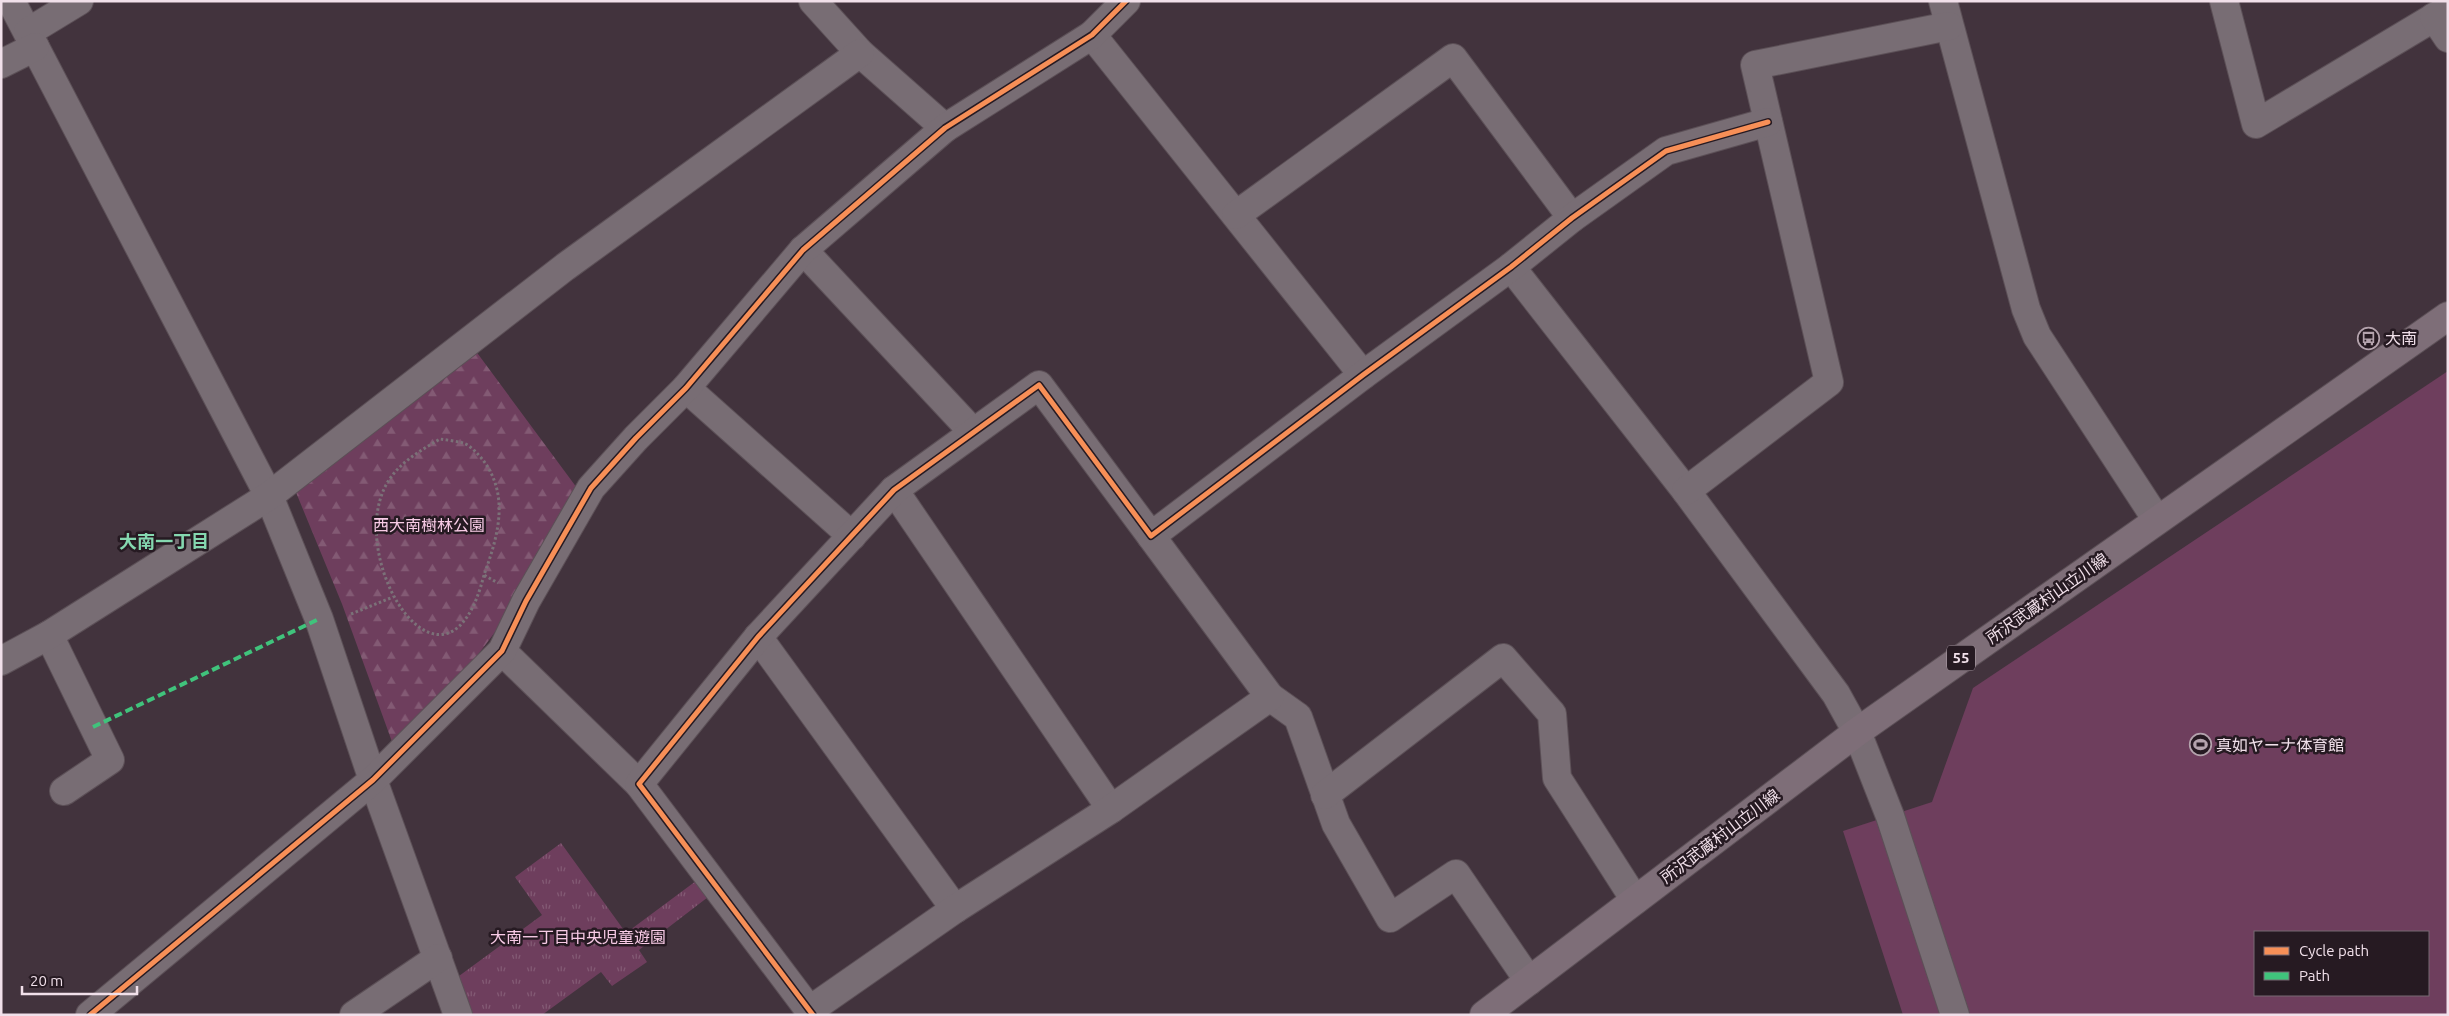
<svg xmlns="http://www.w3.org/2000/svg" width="2449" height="1016" font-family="Ubuntu,'Noto Sans JP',sans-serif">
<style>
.grass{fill:url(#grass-tufts)}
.forest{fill:url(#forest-firs)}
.pitch{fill:#6e3e5d;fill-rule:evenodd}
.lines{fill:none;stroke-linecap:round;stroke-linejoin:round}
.minor-casing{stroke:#5c5057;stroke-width:30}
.major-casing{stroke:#5c5057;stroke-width:30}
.path{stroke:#7b7178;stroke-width:3;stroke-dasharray:2.5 2.5;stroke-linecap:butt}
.minor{stroke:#786d74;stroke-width:28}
.major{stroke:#7e6e78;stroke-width:28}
.quiet{stroke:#40c37c;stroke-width:4;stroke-dasharray:8 4;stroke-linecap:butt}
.cycleway-casing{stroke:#261a22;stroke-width:8}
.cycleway{stroke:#f78f57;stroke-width:5}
.labels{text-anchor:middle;stroke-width:5;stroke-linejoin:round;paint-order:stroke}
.shield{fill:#261a22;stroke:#b4a5ae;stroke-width:1}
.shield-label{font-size:15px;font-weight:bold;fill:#f1e0ea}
.poi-label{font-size:16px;fill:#f1e0ea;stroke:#261a22;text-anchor:start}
.park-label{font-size:16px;fill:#f8cbe6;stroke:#261a22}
.street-label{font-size:16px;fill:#f1e0ea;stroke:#261a22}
.neighbourhood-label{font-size:18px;font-weight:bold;fill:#85d8b0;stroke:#261a22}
</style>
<defs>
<pattern id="grass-tufts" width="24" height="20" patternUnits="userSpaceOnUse" patternTransform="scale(1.25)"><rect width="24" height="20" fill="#6e3e5d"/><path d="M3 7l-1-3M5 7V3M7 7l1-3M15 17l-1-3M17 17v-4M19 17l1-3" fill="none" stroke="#835a74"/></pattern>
<pattern id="forest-firs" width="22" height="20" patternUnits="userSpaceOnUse" patternTransform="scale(1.25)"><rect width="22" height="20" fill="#6e3e5d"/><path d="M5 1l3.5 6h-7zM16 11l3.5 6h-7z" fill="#835a74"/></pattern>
</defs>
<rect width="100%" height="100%" fill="#42333d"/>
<polygon class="grass" points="561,843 626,933 700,878 712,894 639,950 647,962 612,986 601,972 542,1015 472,1015 459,976 542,915 515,877"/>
<polygon class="forest" points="475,350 577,488 512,599 501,624 438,708 395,750 342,604 295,490"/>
<path class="pitch" d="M2448 371V1015H1903L1843 831 1932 802 1973 688ZM2255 932H2428V995H2255Z"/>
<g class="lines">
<defs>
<g id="minor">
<polyline points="11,1 269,496 319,619 373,780 458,1015"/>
<polyline points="813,1 860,53 945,128"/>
<polyline points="1943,1 2026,309 2037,336 2157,520"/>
<polyline points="2224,1 2256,124 2448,9"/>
<polyline points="2434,17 2448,38"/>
<polyline points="28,32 79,1"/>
<polyline points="1092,35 1363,375"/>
<polyline points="1,64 35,47"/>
<polyline points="1236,215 1453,58 1572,218"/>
<polyline points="803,250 973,432"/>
<polyline points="1511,267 1686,491 1836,694 1857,732 1890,816 1955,1015"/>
<polyline points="686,388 852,536"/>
<polyline points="894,490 1111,809"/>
<polyline points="1686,491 1829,382 1755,65 1949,26"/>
<polyline points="49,635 110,760 64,791"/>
<polyline points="758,637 955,909"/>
<polyline points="502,651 639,784 813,1015"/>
<polyline points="1,661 49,635 269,496 565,267 860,53"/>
<polyline points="1270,697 1298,717 1336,824 1390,918 1456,874 1529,981"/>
<polyline points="639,784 758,637 894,490 1039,385 1151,536 1363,375 1511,267 1572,218 1666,151 1768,122"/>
<polyline points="1325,795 1503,658 1552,714 1557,778 1635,900"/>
<polyline points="810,1010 955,909 1111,809 1270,697 1151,536"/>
<polyline points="90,1015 373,780 502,651 526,601 591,488 636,438 686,388 803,250 945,128 1092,35 1126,1"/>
<polyline points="354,1015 438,958"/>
</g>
<polyline id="major" points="1484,1015 1857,732 2448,316"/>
</defs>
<use href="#minor" class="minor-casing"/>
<use href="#major" class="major-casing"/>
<g class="path">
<path d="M484 575C448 718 348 569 384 489 395 465 418 452 440 439 447 440 456 441 463 443 470 445 478 454 483 460 510 496 498 536 484 575L498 583"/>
<polyline points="351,614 393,597"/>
</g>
<use href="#minor" class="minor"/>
<use href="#major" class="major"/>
<polyline class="quiet" points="93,727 319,619"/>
<defs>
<g id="cycleway">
<polyline points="90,1015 373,780 502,651 526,601 591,488 636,438 686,388 803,250 945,128 1092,35 1126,1"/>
<polyline points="813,1015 639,784 758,637 894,490 1039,385 1151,536 1363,375 1511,267 1572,218 1666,151 1768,122"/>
</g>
</defs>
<use href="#cycleway" class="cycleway-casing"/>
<use href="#cycleway" class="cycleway"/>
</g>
<defs>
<symbol id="bus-ring" viewBox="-11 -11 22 22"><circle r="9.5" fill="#261a22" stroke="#b4a3ad" stroke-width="1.5"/><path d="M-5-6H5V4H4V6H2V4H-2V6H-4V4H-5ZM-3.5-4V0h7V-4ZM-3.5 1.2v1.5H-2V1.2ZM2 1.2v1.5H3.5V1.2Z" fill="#b4a3ad"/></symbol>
<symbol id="stadium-ring" viewBox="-11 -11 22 22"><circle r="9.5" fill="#261a22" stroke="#b4a3ad" stroke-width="1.5"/><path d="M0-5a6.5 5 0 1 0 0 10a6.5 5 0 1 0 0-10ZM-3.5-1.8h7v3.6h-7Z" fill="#b4a3ad"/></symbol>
</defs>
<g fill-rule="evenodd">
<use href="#bus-ring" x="2356" y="326" width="25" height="25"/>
<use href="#stadium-ring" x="2188" y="732" width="25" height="25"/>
</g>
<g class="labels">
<rect class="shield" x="1947" y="645.5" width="28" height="25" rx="4"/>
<g class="shield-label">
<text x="1961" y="663">55</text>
</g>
<g class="poi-label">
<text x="2385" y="344">大南</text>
<text x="2216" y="751">真如ヤーナ体育館</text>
</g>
<g class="park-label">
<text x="429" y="531">西大南樹林公園</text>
<text x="578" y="943">大南一丁目中央児童遊園</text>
</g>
<g class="street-label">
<text transform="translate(2047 598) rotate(-35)" y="6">所沢武蔵村山立川線</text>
<text transform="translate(1720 836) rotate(-37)" y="6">所沢武蔵村山立川線</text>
</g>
<g class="neighbourhood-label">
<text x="164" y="548">大南一丁目</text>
</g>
</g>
<rect width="2449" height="1016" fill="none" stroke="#f1e0ea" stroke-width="5"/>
<rect x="2254" y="931" width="175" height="65" fill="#261a22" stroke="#776972"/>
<rect x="2264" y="947" width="25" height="8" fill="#f78f57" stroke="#776972"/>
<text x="2299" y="956" font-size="15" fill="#f1e0ea">Cycle path</text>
<rect x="2264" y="972" width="25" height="8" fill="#40c37c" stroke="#776972"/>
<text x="2299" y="981" font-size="15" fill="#f1e0ea">Path</text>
<path d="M22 986v8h115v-8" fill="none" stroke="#f1e0ea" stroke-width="2.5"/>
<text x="30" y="986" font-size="15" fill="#f1e0ea" stroke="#261a22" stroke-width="4" paint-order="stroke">20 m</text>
</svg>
